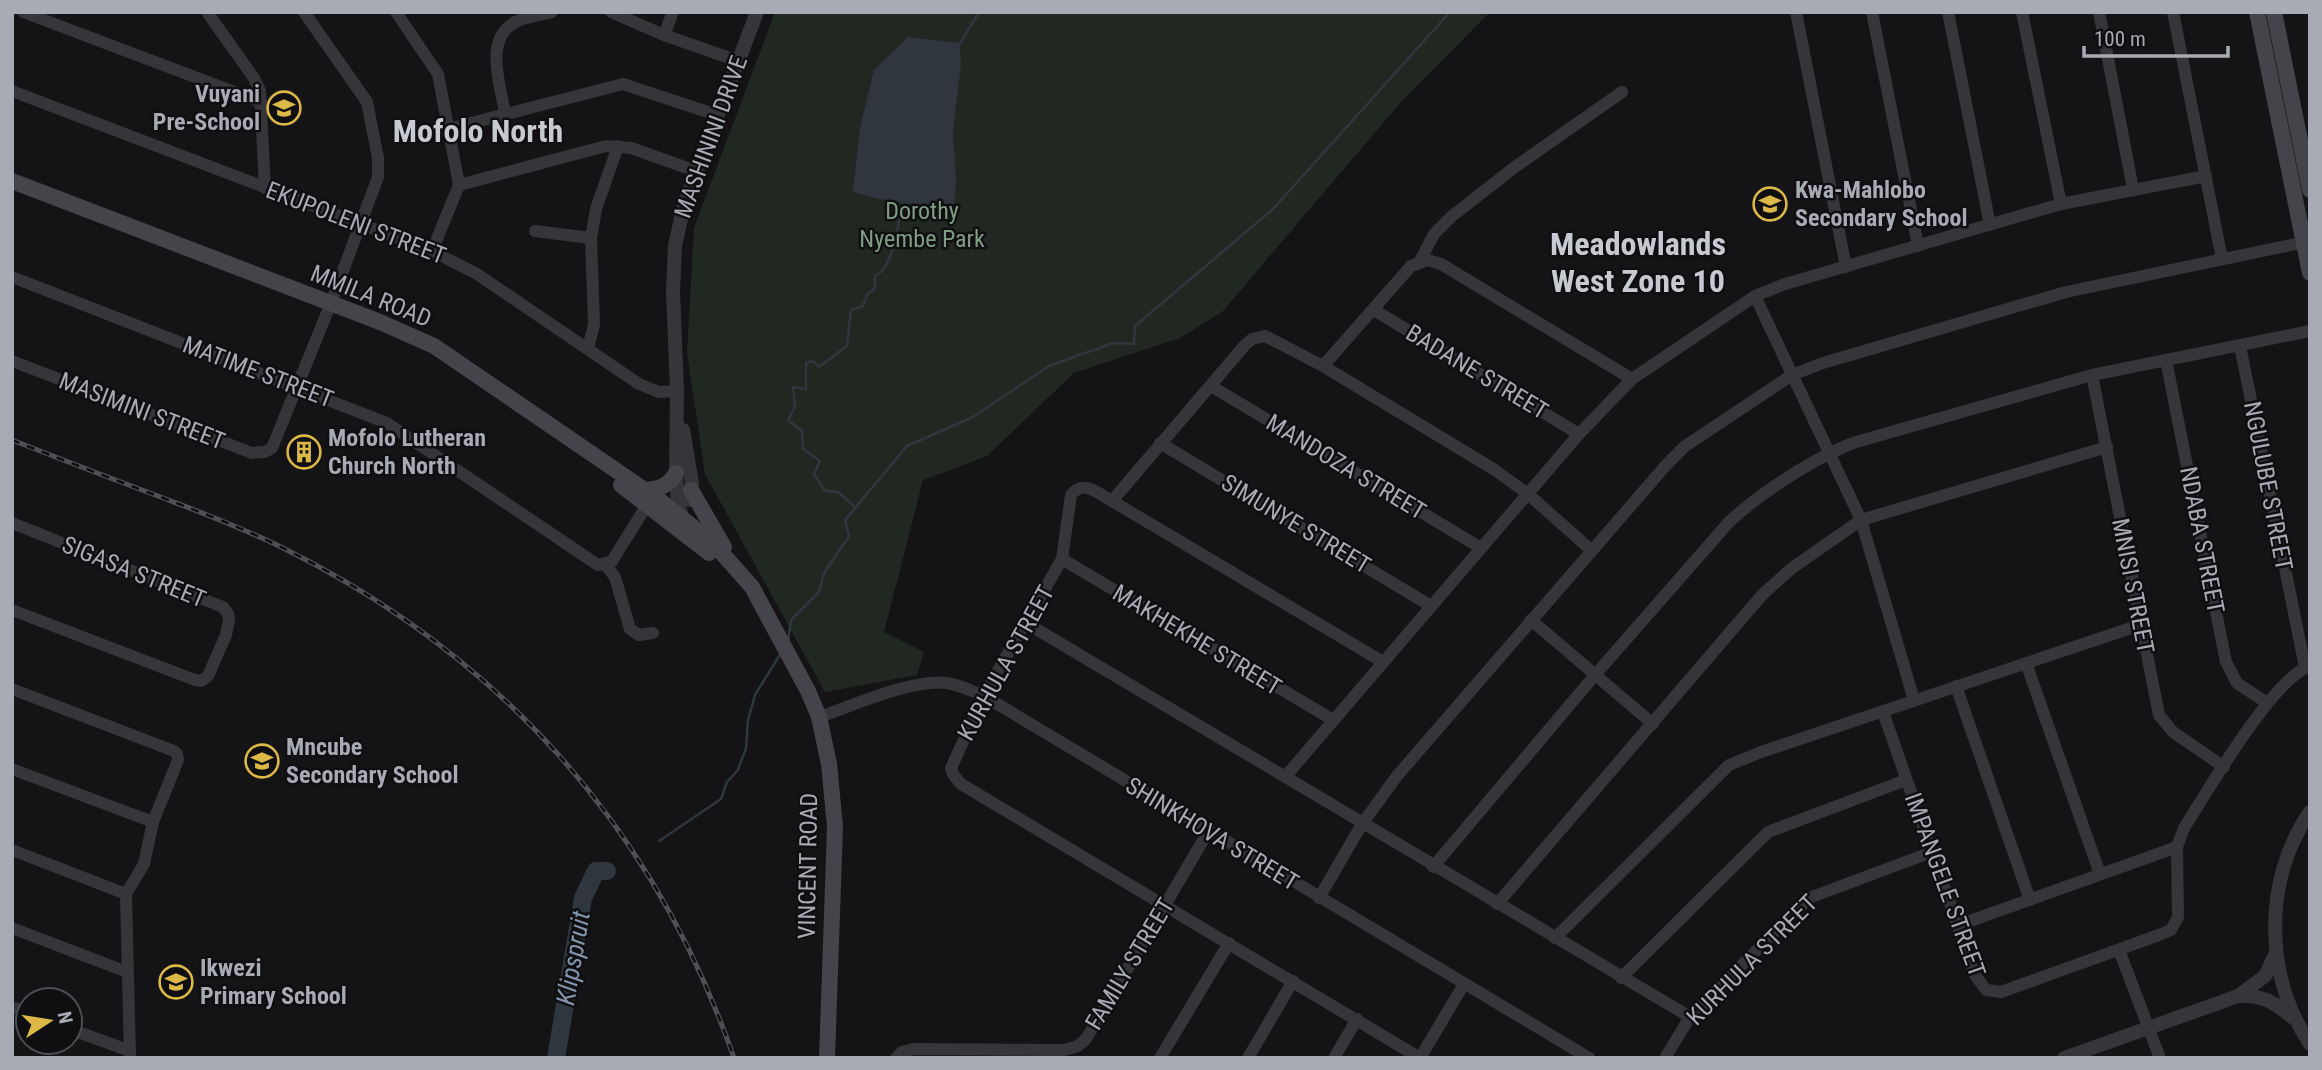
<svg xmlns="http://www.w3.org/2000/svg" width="2322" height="1070" font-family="'Roboto Condensed',sans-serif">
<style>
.green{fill:#212822}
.water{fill:#2f363d}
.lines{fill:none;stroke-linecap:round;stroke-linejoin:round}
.stream{stroke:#2f363d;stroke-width:2.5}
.river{stroke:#2f363d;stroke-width:18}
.minor{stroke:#36363a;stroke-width:12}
.tertiary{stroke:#36363a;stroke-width:14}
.secondary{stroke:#44454a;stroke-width:16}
.rail-casing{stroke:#4f5055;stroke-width:5}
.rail{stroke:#0f0f11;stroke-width:2.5;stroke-dasharray:8;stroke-linecap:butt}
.labels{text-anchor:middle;stroke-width:5;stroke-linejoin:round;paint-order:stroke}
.poi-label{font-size:24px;font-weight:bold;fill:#a8aab4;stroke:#0f0f11;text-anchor:start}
.street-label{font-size:24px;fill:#a8aab4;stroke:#0f0f11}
.park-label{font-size:24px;fill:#819d85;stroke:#0f0f11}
.water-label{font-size:26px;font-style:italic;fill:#8294ac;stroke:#0f0f11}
.district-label{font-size:32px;font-weight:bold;fill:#c8cad1;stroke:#0f0f11}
</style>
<rect width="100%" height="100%" fill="#141416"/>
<polygon class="green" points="775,12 1490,12 1401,102 1222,312 1180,338 1074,373 987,456 923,480 884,632 924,652 917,675 825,692 705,474 687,353 694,228"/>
<polygon class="water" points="908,37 959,43 961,64 953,131 956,181 953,213 875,198 853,192 860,128 874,70"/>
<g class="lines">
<g class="stream">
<polyline points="959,45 979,12"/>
<path d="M854 506 838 492 825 491 814 474 820 461 803 449 802 431 788 420 795 407 793 387 806 389V363L813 361 819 367 847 346 851 310 863 306 867 295 875 288V276C894 268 898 221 903 202"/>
<polyline points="788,642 791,620 819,592 824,573 849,536 845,520 907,446 973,417 1049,366 1113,343 1134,344 1135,326 1273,209 1450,12"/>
<polyline points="659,841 721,799 727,782 738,770 746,748 748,720 755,695 781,653"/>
</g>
<polyline class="river" points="556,1058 583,898 596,871 607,871"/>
<g class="minor">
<polyline points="23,12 261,102"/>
<polyline points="207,12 254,78 260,91 265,188"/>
<polyline points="396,12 438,74 459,185 432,251"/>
<polyline points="611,12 664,35 738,61"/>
<polyline points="1796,12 1846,267"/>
<polyline points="1872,12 1918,246"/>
<polyline points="1948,12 1990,225"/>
<polyline points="2022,12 2061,204"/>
<polyline points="2099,12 2133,189"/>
<polyline points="2173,12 2222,259"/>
<polyline points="664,35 673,12"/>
<polyline points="12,91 432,251 477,274 639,384 659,392 677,391"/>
<path d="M505 113C500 84 482 34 520 20 530 16 542 15 552 12"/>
<polyline points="448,129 623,84 717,115"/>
<polyline points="459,185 606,146 631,148 696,171"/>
<polyline points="535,231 591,238"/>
<polyline points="1420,261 1434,234 1452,216 1515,167 1622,92"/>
<polyline points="12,277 387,423 598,565 612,561 647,505"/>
<polyline points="1755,296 1861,520 1914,700"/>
<polyline points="1374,310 1579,434"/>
<polyline points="2240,346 2305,667"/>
<polyline points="588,349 594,324 591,238 596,209 618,146"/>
<polyline points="2166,360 2226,662 2237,683 2267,703"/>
<polyline points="12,361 252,453 265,452 272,448 331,303 378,177 378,158 367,102 304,12"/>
<polyline points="1323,366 1411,266 1428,260 1441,264 1632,379"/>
<polyline points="2092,375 2159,715 2173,732 2224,767"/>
<polyline points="1211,386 1481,548"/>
<polyline points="1160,443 1431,606"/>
<polyline points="1112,501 1245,345 1252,339 1265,336 1323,366 1495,470 1528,494 1591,550"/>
<polyline points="12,523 223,607 228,614 229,620 226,635 208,676 201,681 195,680 12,610"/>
<polyline points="1062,559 1333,720"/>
<polyline points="605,564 615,577 630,629 639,635 653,633"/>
<polyline points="1531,620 1653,724"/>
<polyline points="1026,623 1690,1017"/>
<path d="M1383 662 1112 501C1098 493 1083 479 1071 495L1062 559 988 688 951 768 953 774 961 784 1420 1058"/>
<polyline points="2026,663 2100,874"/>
<polyline points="1956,686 2030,900"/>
<polyline points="12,689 174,751 177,754 178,760 153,822 144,864 126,894 130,1058"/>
<path d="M1883 712 1975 975 1986 990 2001 992 2159 935 2171 930 2178 917 2177 847 2184 828C2207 792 2273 678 2310 666"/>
<path d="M819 717C852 706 913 678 947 683 960 685 972 691 984 696L1589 1058"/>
<polyline points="12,769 153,822"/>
<polyline points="1285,777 1579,434 1632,379 1755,296 1785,284 2061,204 2206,176"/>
<polyline points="12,850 126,894"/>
<path d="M1433 867 1595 675 1729 522C1760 493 1817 456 1856 442L2092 375 2310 331"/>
<polyline points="1319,898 1362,824 1397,776 1667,464 1684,447 1792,375 1823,363 2066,292 2310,241"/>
<polyline points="1497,904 1762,595 1792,568 1861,520 2107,447"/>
<polyline points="1959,925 2177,847"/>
<polyline points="12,928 127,972"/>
<polyline points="1555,938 1729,765 1761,752 2140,625"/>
<polyline points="2119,950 2160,1058"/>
<polyline points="1621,978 1768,832 1906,780"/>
<polyline points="12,1007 28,1013"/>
<polyline points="70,1029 130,1051"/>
<polyline points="896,1058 902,1052 914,1049 1064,1050 1078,1046 1086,1039 1208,832"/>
<polyline points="1160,1058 1229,943"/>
<polyline points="1248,1058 1293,981"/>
<polyline points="1334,1058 1357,1019"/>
<polyline points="1420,1058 1464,984"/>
<polyline points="1665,1058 1690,1017 1809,898 1932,852"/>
</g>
<g class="tertiary">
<polyline points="683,430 692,483 689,500"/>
<polyline points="683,520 678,504 676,473 677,391 673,292 675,246 684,205 757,12"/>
<path d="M2310 812C2263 880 2264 976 2310 1044"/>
<path d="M2239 996C2263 995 2274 1002 2292 1017"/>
<polyline points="2064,1058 2238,996 2265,976 2276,953"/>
</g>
<g class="secondary">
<polyline points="2257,12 2310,273"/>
<polyline points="2274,12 2310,190"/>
<polyline points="12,181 380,322 434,346 658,499 713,543 752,587 808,691 819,717 829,764 835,827 827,1058"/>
<polyline points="621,485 709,553"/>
<path d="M645 490C659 489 669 486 676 473"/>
<polyline points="691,490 724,547"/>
</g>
<defs>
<path id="rail" d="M12 440C63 460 115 480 166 499 205 514 245 529 283 548 501 656 654 827 734 1058"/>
</defs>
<use href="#rail" class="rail-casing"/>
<use href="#rail" class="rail"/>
</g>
<defs>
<symbol id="school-ring" viewBox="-11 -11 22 22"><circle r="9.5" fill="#0f0f11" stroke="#dcb846" stroke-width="1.5"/><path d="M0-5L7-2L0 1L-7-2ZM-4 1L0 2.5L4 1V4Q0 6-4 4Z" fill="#dcb846"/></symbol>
<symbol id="building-ring" viewBox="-11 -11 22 22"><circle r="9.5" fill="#0f0f11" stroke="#dcb846" stroke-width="1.5"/><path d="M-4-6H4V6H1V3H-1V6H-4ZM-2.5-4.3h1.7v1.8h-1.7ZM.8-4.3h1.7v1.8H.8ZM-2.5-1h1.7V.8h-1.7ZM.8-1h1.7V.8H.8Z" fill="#dcb846"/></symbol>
</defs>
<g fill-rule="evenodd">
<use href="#school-ring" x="265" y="89" width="38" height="38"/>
<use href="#school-ring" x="1751" y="185" width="38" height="38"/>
<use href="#building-ring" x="285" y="433" width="38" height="38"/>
<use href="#school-ring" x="243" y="742" width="38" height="38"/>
<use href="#school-ring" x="157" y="963" width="38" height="38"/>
</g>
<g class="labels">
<g class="poi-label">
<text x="260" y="102" text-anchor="end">Vuyani<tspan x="260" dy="28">Pre-School</tspan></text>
<text x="1795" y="198">Kwa-Mahlobo<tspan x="1795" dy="28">Secondary School</tspan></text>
<text x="328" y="446">Mofolo Lutheran<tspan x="328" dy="28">Church North</tspan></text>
<text x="286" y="755">Mncube<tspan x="286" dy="28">Secondary School</tspan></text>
<text x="200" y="976">Ikwezi<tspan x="200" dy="28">Primary School</tspan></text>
</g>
<g class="street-label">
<text transform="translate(711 137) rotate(-70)" y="8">MASHININI DRIVE</text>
<text transform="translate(356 223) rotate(21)" y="8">EKUPOLENI STREET</text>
<text transform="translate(371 296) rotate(22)" y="8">MMILA ROAD</text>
<text transform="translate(258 372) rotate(21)" y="8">MATIME STREET</text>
<text transform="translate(1477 372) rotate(31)" y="8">BADANE STREET</text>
<text transform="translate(142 411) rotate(21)" y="8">MASIMINI STREET</text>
<text transform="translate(1346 467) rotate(31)" y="8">MANDOZA STREET</text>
<text transform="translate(2268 486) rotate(79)" y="8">NGULUBE STREET</text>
<text transform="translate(1296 524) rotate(31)" y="8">SIMUNYE STREET</text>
<text transform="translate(2202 540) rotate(79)" y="8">NDABA STREET</text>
<text transform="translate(134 572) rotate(22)" y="8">SIGASA STREET</text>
<text transform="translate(2133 586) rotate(79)" y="8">MNISI STREET</text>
<text transform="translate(1197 640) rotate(31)" y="8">MAKHEKHE STREET</text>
<text transform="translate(1006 663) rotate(-61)" y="8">KURHULA STREET</text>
<text transform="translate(1212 834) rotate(31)" y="8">SHINKHOVA STREET</text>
<text transform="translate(808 866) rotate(-89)" y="8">VINCENT ROAD</text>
<text transform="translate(1945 885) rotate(70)" y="8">IMPANGELE STREET</text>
<text transform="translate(1752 960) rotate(-45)" y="8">KURHULA STREET</text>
<text transform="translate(1130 964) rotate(-59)" y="8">FAMILY STREET</text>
</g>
<g class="park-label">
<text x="922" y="219">Dorothy<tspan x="922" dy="28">Nyembe Park</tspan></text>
</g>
<g class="water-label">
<text transform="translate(573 958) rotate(-80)" y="9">Klipspruit</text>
</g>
<g class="district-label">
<text x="478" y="142">Mofolo North</text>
<text x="1638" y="255">Meadowlands<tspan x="1638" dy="37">West Zone 10</tspan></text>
</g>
</g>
<rect width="2322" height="1070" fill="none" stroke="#a8aab4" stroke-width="28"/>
<g transform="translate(49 1021) rotate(78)"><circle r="33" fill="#0f0f11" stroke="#4c4d52" stroke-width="2"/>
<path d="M0-5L12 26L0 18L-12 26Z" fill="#dcb846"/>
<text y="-10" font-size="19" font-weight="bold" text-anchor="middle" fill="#a8aab4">N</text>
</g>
<path d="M2084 46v10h144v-10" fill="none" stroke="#a8aab4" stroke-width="3.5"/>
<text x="2094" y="46" font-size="21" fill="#a8aab4" stroke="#0f0f11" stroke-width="5" paint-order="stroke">100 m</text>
</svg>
